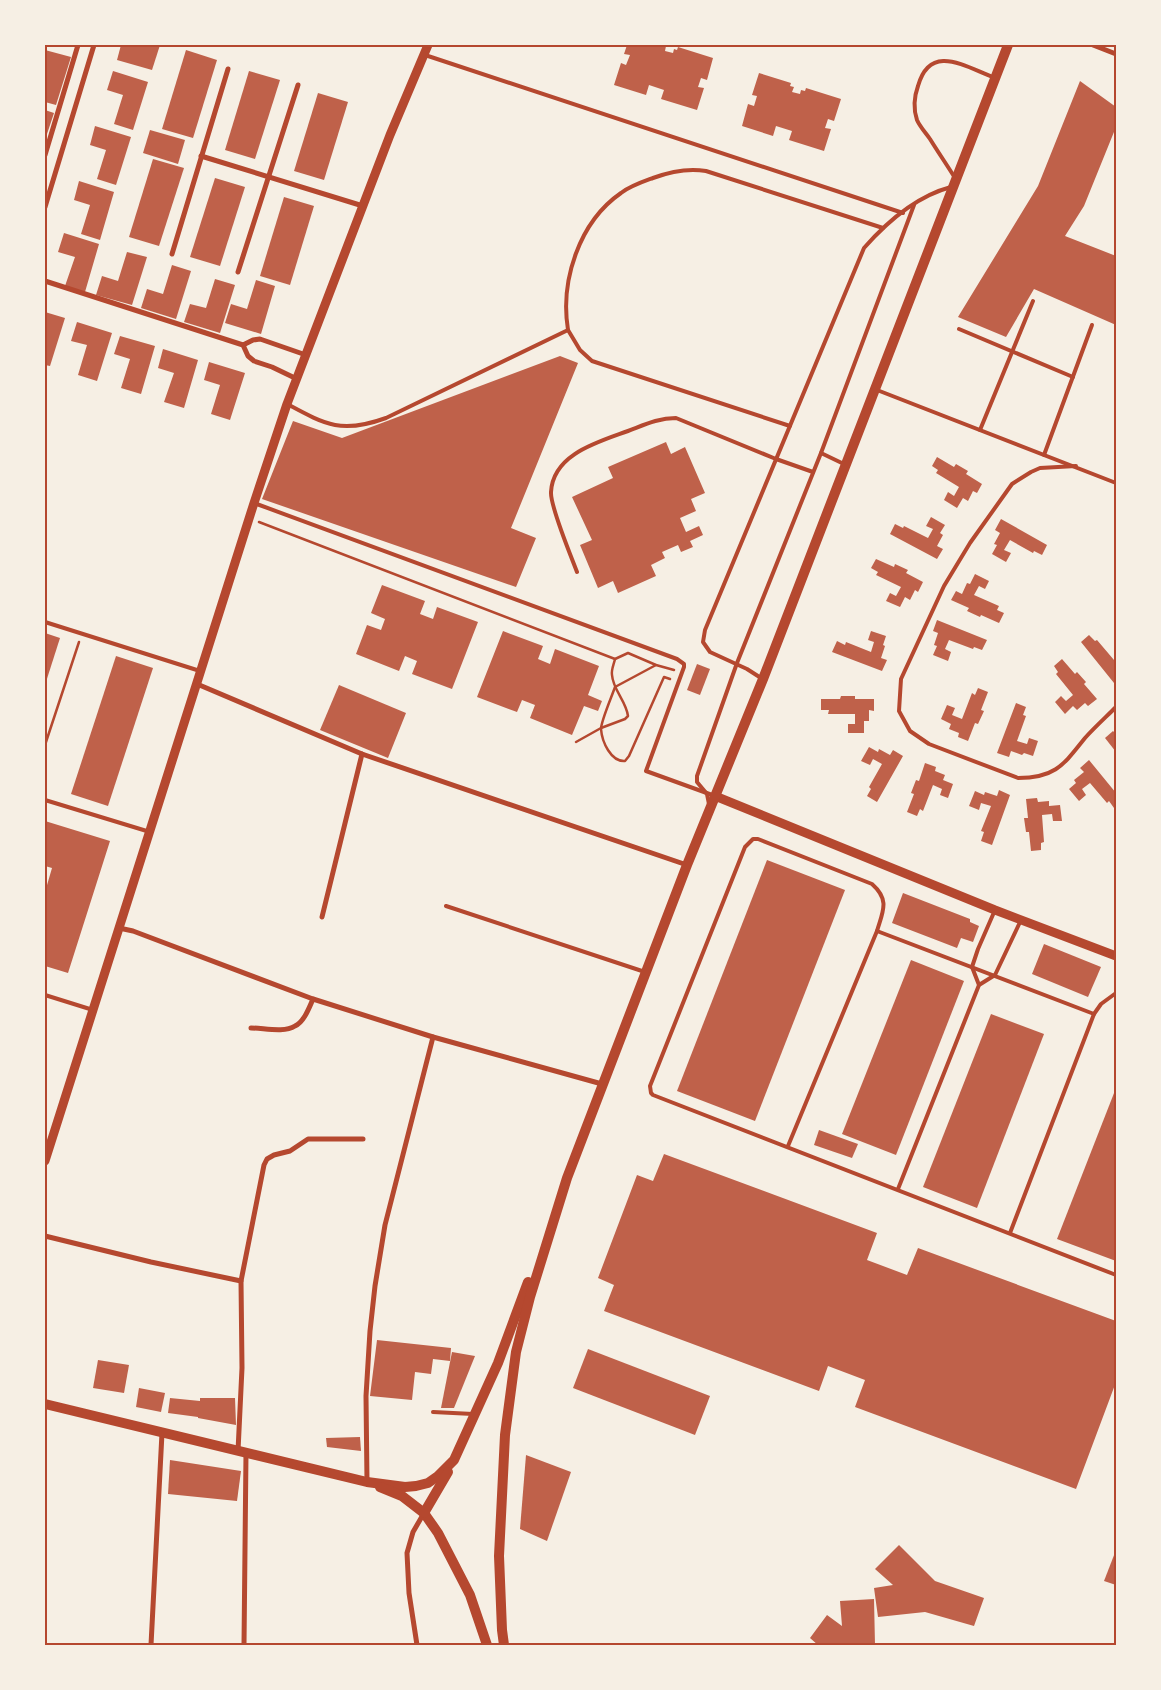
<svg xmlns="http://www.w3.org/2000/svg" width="1161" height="1690" font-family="'Libre Baskerville',serif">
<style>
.building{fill:#bf614a}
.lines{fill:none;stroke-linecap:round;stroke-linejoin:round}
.path{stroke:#b5482f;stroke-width:2.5}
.service{stroke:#b5482f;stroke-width:4}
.minor{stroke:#b5482f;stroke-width:5}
.tertiary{stroke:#b5482f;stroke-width:9}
.secondary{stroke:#b5482f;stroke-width:10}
.neatline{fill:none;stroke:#b5482f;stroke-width:2}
</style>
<rect width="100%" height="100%" fill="#f6efe4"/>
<g class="building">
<polygon points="121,45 160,45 152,70 117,60"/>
<polygon points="627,45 662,45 666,46 665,51 673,53 674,49 677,50 678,47 713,58 707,80 701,78 698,87 704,88 697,110 661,99 664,90 649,85 646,95 614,85 621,63 626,65 630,55 624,54"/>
<polygon points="45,50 71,57 56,105 45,102"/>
<polygon points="186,50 217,60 193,138 162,129"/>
<polygon points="113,71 148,82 133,130 114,124 123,95 107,90"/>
<polygon points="249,71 280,80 255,159 225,150"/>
<polygon points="759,73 791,83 790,86 794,87 792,92 800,94 801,90 805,91 806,88 841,99 834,121 828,119 825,128 831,129 824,151 789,140 792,131 776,126 773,136 742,126 748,104 754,106 757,96 752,95"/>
<polygon points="1080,81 1116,107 1116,127 1084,206 1065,236 1116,256 1116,325 1034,289 1006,337 958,317 1038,186"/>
<polygon points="318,93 348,102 324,180 294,171"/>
<polygon points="45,110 54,113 45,140"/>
<polygon points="95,126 131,137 116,185 97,179 106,150 90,145"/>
<polygon points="150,130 185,140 178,164 143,153"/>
<polygon points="153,159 184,168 159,246 129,237"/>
<polygon points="215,178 245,187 220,266 190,257"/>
<polygon points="79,181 114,192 100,240 81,234 90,205 74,200"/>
<polygon points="284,197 314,206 290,285 260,276"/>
<polygon points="64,233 99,244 85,292 65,286 75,257 58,252"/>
<polygon points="127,252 147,257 132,305 96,295 102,276 118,281"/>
<polygon points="172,265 191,271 176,319 141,308 147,289 163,294"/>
<polygon points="215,279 235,285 220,333 184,322 190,304 206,308"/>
<polygon points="256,280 275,286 261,334 225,323 231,304 247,309"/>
<polygon points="45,312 65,318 50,366 45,365"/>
<polygon points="77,322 112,333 97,381 78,375 87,345 71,341"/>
<polygon points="120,336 155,346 141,394 121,388 130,359 114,354"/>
<polygon points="163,349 198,360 184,408 164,402 174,373 158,368"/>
<polygon points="560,356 578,363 511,528 536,538 516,587 262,499 293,421 342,438"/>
<polygon points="209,362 245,373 230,420 211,414 220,385 204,380"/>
<polygon points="666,442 671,454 685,447 705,493 691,499 696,511 680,518 686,532 699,526 703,535 690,541 693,547 681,552 678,545 662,552 665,558 651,565 656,576 618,593 613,581 598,588 580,545 592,540 572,497 613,478 608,467"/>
<polygon points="937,457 954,467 956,464 968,471 966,474 982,484 977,493 973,491 968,501 963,498 957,508 944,500 948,492 954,496 959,487 936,473 938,470 932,466"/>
<polygon points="931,517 945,525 940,533 943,535 937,546 943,549 937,559 890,534 895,524 903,528 904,526 928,538 933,529 926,526"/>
<polygon points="1001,519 1047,545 1042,555 1034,551 1033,553 1010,540 1004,550 1011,553 1006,562 992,554 997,545 994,544 1000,533 995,530"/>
<polygon points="876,559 894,567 895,564 908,570 906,573 923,582 918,592 915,590 910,600 905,597 900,607 886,601 890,593 896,596 901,587 876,575 878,572 871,568"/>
<polygon points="975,574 989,581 985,589 979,586 974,595 999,606 997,610 1004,613 999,623 981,615 980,617 967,611 969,608 951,600 956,591 962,594 967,583 970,584"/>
<polygon points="382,585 425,601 420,614 433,619 437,607 478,622 452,689 412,674 417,661 405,656 399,671 356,654 367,625 381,630 385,619 371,613"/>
<polygon points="937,620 987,640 982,650 974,647 973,649 949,640 945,649 951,652 948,661 933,655 937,646 934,645 938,633 933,631"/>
<polygon points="503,631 543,646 538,659 550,664 555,649 599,666 588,695 602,701 598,711 584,706 572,735 530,718 535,705 522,700 517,712 477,697"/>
<polygon points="871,631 886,636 883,645 885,646 881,658 887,660 882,671 832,652 837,641 845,645 846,642 871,652 874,642 868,640"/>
<polygon points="45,633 60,638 45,685"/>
<polygon points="1089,635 1095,641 1097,640 1114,660 1116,658 1116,681 1114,683 1081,642"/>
<polygon points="116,656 153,668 108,806 71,794"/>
<polygon points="1062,659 1075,674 1077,672 1086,682 1084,684 1097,699 1088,706 1085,703 1077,710 1073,706 1065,714 1055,702 1061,696 1066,701 1073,695 1056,674 1058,672 1054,666"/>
<polygon points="697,664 710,669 700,695 687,690"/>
<polygon points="339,685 406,713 388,758 320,730"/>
<polygon points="978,688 988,692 981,710 984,711 978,724 975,723 968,741 958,737 959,733 949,729 951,724 941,719 947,705 955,708 952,715 962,719 972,693 975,695"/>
<polygon points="841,696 855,696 855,699 874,699 874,711 869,710 869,721 864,721 864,733 848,733 848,724 855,724 855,714 828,714 829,710 821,710 821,699 840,699"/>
<polygon points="1016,703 1026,707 1023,715 1026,716 1017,741 1027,744 1029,738 1038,741 1033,756 1024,753 1022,755 1011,751 1009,757 997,753"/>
<polygon points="1113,731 1116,734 1116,752 1105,738"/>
<polygon points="869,747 878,752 879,749 890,755 893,750 903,756 877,802 867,796 871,789 869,787 882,764 873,759 870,765 861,761"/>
<polygon points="1089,760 1116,793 1116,807 1114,808 1109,801 1107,803 1090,783 1082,789 1086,795 1079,801 1069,789 1076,783 1074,780 1084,772 1080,768"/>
<polygon points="925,763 936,767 935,771 945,775 943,780 953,784 948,798 940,795 942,789 933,785 923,811 920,809 917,816 907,812 914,794 911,793 916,780 919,781"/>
<polygon points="999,790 1010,795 992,845 981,841 984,832 981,831 991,806 981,803 979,810 969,806 975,791 984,795 985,792 997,796"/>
<polygon points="1037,798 1038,802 1049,801 1049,806 1060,805 1062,821 1053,821 1052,814 1042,815 1044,842 1041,843 1041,850 1031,851 1029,832 1026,832 1024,818 1028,818 1026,799"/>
<polygon points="45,821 110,841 68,973 45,966 45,892 52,868 45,866"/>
<polygon points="767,860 845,890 755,1121 677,1091"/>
<polygon points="903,893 970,919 970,922 979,926 973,942 961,938 957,948 892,923"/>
<polygon points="1044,944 1101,967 1088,997 1032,974"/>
<polygon points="911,960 964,981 896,1155 842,1134"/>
<polygon points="991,1014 1044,1034 977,1208 923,1187"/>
<polygon points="1116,1088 1116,1261 1057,1239"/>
<polygon points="819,1130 858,1144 852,1158 814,1145"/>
<polygon points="664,1154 877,1233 867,1260 907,1275 918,1248 1116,1321 1116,1382 1076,1489 855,1407 865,1380 828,1366 819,1391 604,1311 614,1285 598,1278 637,1175 653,1181"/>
<polygon points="377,1340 451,1348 450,1361 433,1359 431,1374 415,1372 412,1400 370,1396"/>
<polygon points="588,1349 710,1396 695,1435 573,1388"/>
<polygon points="452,1352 475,1356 454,1408 441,1408"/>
<polygon points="98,1360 129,1365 124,1393 93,1388"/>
<polygon points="139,1388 165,1393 161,1412 136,1407"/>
<polygon points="170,1398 200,1401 200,1398 235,1398 236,1425 198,1418 198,1417 168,1413"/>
<polygon points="360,1437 361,1451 327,1447 326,1438"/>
<polygon points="526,1455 571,1472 547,1541 520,1529"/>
<polygon points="170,1460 241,1471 237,1501 168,1494"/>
<polygon points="899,1545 935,1581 984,1598 974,1626 925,1612 878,1617 874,1588 893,1585 875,1569"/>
<polygon points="1116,1550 1116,1585 1104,1581"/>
<polygon points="874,1599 875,1645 818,1645 810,1638 827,1615 842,1626 840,1601"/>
</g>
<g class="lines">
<g class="path">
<polyline points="259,522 615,659 628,653 656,665 674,670"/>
<path d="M656 665 615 687C612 696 601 721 601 729 602 742 611 762 625 761L629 756 664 677 670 679"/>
<path d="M576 742 601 728 625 719 628 716C626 701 613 690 612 675 611 670 614 664 615 659"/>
<polyline points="45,745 79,642"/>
</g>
<g class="service">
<polyline points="425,55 903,213"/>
<path d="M955 178C947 165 938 152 930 139 926 133 920 127 917 120 913 108 914 97 918 86 930 43 964 66 993 77"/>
<polyline points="959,329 1073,377"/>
<polyline points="568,330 580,350 592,361 790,426"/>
<polyline points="877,390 1116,483"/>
<path d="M287 404C326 425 342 434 386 418L568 330C560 281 579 222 621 193 630 186 642 182 653 178 669 172 688 168 706 171L883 228"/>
<polyline points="980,430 1033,301"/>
<polyline points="821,453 846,465"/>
<polyline points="1044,455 1092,325"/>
<path d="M1076 466 1040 468 1031 472 1012 484 970 543 944 586 901 679 899 711 910 731 929 744 1018 778C1056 778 1064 764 1085 738 1095 727 1106 717 1116 707"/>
<polyline points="254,503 677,659 684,664 684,667 646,771 715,796"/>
<path d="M577 572C571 556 550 506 551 492 553 454 598 442 628 431 644 425 658 418 676 418L776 459 813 472"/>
<polyline points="45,622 200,671"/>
<path d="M761 678 747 669 710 652 703 642 705 630 864 248C886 223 917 196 951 187"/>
<polyline points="45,800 150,832"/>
<polyline points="709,804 707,794 697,782 697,776 737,663 821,453 914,205"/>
<polyline points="446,906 645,972"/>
<polyline points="877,931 1094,1014"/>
<polyline points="979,985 972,967 978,949 995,910"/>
<polyline points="45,995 93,1010"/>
<path d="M788 1146 877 931C883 911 890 900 872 884L758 839H753L745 847 650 1086 651 1093 653 1095 1116 1275"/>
<polyline points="898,1189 979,985 995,975 1021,920"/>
<polyline points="1010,1233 1094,1014 1101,1004 1116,993"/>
<polyline points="433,1412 473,1414"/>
</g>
<g class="minor">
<polyline points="1093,45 1116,54"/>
<polyline points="45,155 78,45"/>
<polyline points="201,156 363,206"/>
<polyline points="45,207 94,45"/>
<polyline points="172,254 228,69"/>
<polyline points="238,272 298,85"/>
<polyline points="45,281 243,345 248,356 254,361 272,367 297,379"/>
<polyline points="243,345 253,340 260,339 306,355"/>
<polyline points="197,684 362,754 687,865"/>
<polyline points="322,917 362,754"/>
<polyline points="119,928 133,931 313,999 433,1037 602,1084"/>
<path d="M251 1028C264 1028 284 1033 295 1026 304 1022 309 1008 313 999"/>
<polyline points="45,1236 151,1262 241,1281"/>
<polyline points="238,1451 242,1368 241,1281 264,1165 267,1159 274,1155 290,1151 308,1139 363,1139"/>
<polyline points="367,1482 366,1396 370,1331 375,1286 385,1225 433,1037"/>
<polyline points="151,1645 162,1433"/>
<polyline points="244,1645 246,1453"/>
<polyline points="417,1645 409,1593 407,1553 413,1532 424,1513"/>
</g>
<g class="tertiary">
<polyline points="715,796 995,910 1116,956"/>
<polyline points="45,1161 254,503 287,404 390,135 428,45"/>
</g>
<g class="secondary">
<polyline points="45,1404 367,1482 405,1487 416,1486 428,1483 438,1476 454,1460 498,1363 528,1282"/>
<polyline points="380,1487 402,1496 424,1513 438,1533 470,1595 487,1645"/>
<polyline points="424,1513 448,1472"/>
<polyline points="504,1645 502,1630 499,1556 505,1435 516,1352 530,1297 567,1178 687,865 763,679 1008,45"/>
</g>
</g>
<rect width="1161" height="1690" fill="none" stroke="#f6efe4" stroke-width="92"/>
<rect x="46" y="46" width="1069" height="1598" class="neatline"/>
</svg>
